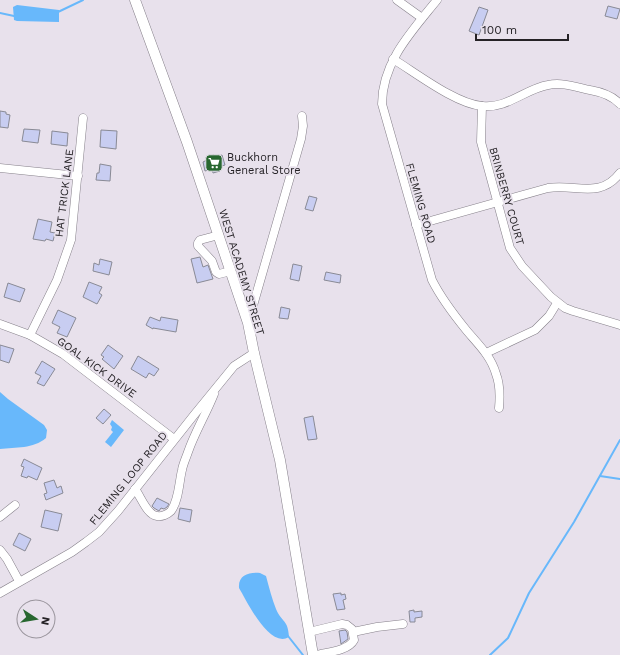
<svg xmlns="http://www.w3.org/2000/svg" width="620" height="655" font-family="'Work Sans',sans-serif">
<style>
.water{fill:#68b8fb}
.lines{fill:none;stroke-linecap:round;stroke-linejoin:round}
.stream{stroke:#68b8fb;stroke-width:2}
.building{fill:#c8cdf1;stroke:#898a95}
.minor-casing{stroke:#86808a;stroke-width:9}
.major-casing{stroke:#86808a;stroke-width:11}
.minor{stroke:#fff;stroke-width:8}
.major{stroke:#fff;stroke-width:10}
.labels{text-anchor:middle;stroke-width:3.5;stroke-linejoin:round;paint-order:stroke}
.poi-label{font-size:11px;fill:#252226;stroke:#e8e1ec;text-anchor:start}
.street-label{font-size:11px;fill:#252226;stroke:#e8e1ec}
</style>
<rect width="100%" height="100%" fill="#e8e1ec"/>
<g class="water">
<polygon points="17,5 59,10 59,22 17,21 14,20 13,7"/>
<path d="M0 392 8 399 44 425 47 430 46 438C33 449 16 447 0 449Z"/>
<polygon points="112,420 124,430 111,447 105,442 113,432 111,430 112,427 110,424"/>
<path d="M260 573 266 576C269 587 272 599 276 609 282 623 288 619 289 637 269 649 247 601 239 588 238 575 249 572 260 573Z"/>
</g>
<g class="lines">
<g class="stream">
<polyline points="58,12 83,0"/>
<polyline points="0,13 14,16"/>
<polyline points="600,476 620,479"/>
<polyline points="288,636 303,655"/>
<polyline points="490,655 508,638 529,593 574,522 620,440"/>
</g>
</g>
<g class="building">
<polygon points="608,6 620,9 617,19 605,16"/>
<polygon points="479,7 488,10 479,35 469,31"/>
<polygon points="0,111 6,112 6,114 10,115 8,128 0,127"/>
<polygon points="24,129 40,130 38,143 22,141"/>
<polygon points="101,130 117,131 116,149 100,147"/>
<polygon points="52,131 68,133 67,146 51,144"/>
<polygon points="214,155 214,157 222,155 225,165 218,167 220,171 213,173 212,169 205,171 203,162 207,160 206,157"/>
<polygon points="100,164 111,166 110,181 96,180 97,173 99,173"/>
<polygon points="309,196 317,198 313,211 305,209"/>
<polygon points="38,219 52,222 50,232 55,233 53,241 46,239 45,241 33,239"/>
<polygon points="200,257 203,267 208,265 213,279 197,283 191,259"/>
<polygon points="100,259 112,262 109,275 93,271 94,263 99,265"/>
<polygon points="293,264 302,266 299,281 290,279"/>
<polygon points="326,272 341,275 340,283 324,280"/>
<polygon points="89,282 102,287 99,293 102,295 97,304 83,297"/>
<polygon points="8,283 25,289 20,302 4,297"/>
<polygon points="281,307 290,309 288,319 279,318"/>
<polygon points="58,310 76,318 67,337 57,333 60,327 52,323"/>
<polygon points="150,317 160,321 161,317 178,320 176,332 153,328 153,329 146,325"/>
<polygon points="0,345 14,349 9,363 0,360"/>
<polygon points="108,345 123,356 114,369 102,359 104,357 101,355"/>
<polygon points="138,356 159,369 154,376 149,373 146,378 131,369"/>
<polygon points="42,361 55,369 44,386 37,383 41,376 35,373"/>
<polygon points="104,409 111,415 103,424 96,418"/>
<polygon points="313,416 317,439 308,440 304,418"/>
<polygon points="24,459 42,468 37,480 28,476 27,478 21,476 24,467 21,466"/>
<polygon points="54,480 57,488 61,486 63,493 46,500 44,494 47,493 44,483"/>
<polygon points="157,498 169,504 167,507 164,509 161,508 159,511 154,508 152,506"/>
<polygon points="180,508 192,510 190,522 178,519"/>
<polygon points="45,510 62,514 58,531 41,527"/>
<polygon points="19,533 31,539 25,551 13,545"/>
<polygon points="341,593 341,595 345,594 346,599 343,600 345,609 337,610 333,594"/>
<polygon points="414,610 414,612 422,611 422,617 415,618 415,622 410,622 409,611"/>
<polygon points="345,630 347,632 348,639 341,644 339,631"/>
</g>
<g class="lines">
<defs>
<g id="minor">
<polyline points="397,0 422,18"/>
<path d="M437 0C412 31 382 62 382 104L432 280C441 298 454 315 467 331 478 344 491 356 496 374 500 384 500 397 499 408"/>
<path d="M393 59C416 73 456 104 482 106 507 109 525 89 548 85 562 82 576 87 590 90 601 92 612 95 620 104"/>
<polyline points="482,106 481,142 510,248 522,266 551,297 565,308 573,311 620,325"/>
<polyline points="0,168 78,176"/>
<path d="M416 225 548 188C574 183 600 200 620 173"/>
<polyline points="219,235 200,240 198,243 198,246 212,261 216,272 219,274 231,271"/>
<polyline points="248,323 301,139 303,126 302,116"/>
<polyline points="0,324 30,335 63,354 174,439"/>
<polyline points="30,335 57,280 71,240 83,118"/>
<polyline points="486,353 535,330 549,316 557,303"/>
<path d="M135 489C141 497 147 515 157 516 162 517 168 514 171 511 179 500 179 482 182 470 183 464 186 458 188 452 195 432 206 414 214 394"/>
<polyline points="0,517 15,505"/>
<polyline points="0,550 7,559 19,581"/>
<polyline points="0,593 72,552 86,542 99,532 118,511 194,415 234,366 254,353"/>
<path d="M309 632 342 624 347 625 352 629 354 640C348 651 327 652 316 655"/>
<polyline points="353,632 377,627 403,624"/>
</g>
<polyline id="major" points="135,0 187,142 248,323 254,353 280,460 313,655"/>
</defs>
<use href="#minor" class="minor-casing"/>
<use href="#major" class="major-casing"/>
<use href="#minor" class="minor"/>
<use href="#major" class="major"/>
</g>
<defs>
<symbol id="supermarket-square" viewBox="-11 -11 22 22"><rect x="-9" y="-9" width="18" height="18" rx="4" fill="#286730" stroke="#e8e1ec"/><path d="M-6-5.5h2.5l.6 2H6L4.5 2H-2.5L-4.4-4H-6ZM-1.5 3.2a1.3 1.3 0 1 0 .1 0ZM3 3.2a1.3 1.3 0 1 0 .1 0Z" fill="#fff"/></symbol>
</defs>
<g fill-rule="evenodd">
<use href="#supermarket-square" x="204" y="153" width="20" height="20"/>
</g>
<g class="labels">
<g class="poi-label">
<text x="227" y="161">Buckhorn<tspan x="227" dy="13">General Store</tspan></text>
</g>
<g class="street-label">
<text transform="translate(64 193) rotate(-83)" y="4">HAT TRICK LANE</text>
<text transform="translate(507 196) rotate(74)" y="4">BRINBERRY COURT</text>
<text transform="translate(421 203) rotate(74)" y="4">FLEMING ROAD</text>
<text transform="translate(242 272) rotate(73)" y="4">WEST ACADEMY STREET</text>
<text transform="translate(97 367) rotate(36)" y="4">GOAL KICK DRIVE</text>
<text transform="translate(128 478) rotate(-51)" y="4">FLEMING LOOP ROAD</text>
</g>
</g>
<g transform="translate(36 619) rotate(102)"><circle r="19" fill="#e8e1ec" stroke="#9a959d"/>
<path d="M0-3L7 15L0 10L-7 15Z" fill="#286730"/>
<text y="-6" font-size="11" font-weight="bold" text-anchor="middle" fill="#252226">N</text>
</g>
<path d="M476 34v6h92v-6" fill="none" stroke="#252226" stroke-width="2"/>
<text x="482" y="34" font-size="12" fill="#252226" stroke="#e8e1ec" stroke-width="3" paint-order="stroke">100 m</text>
</svg>
